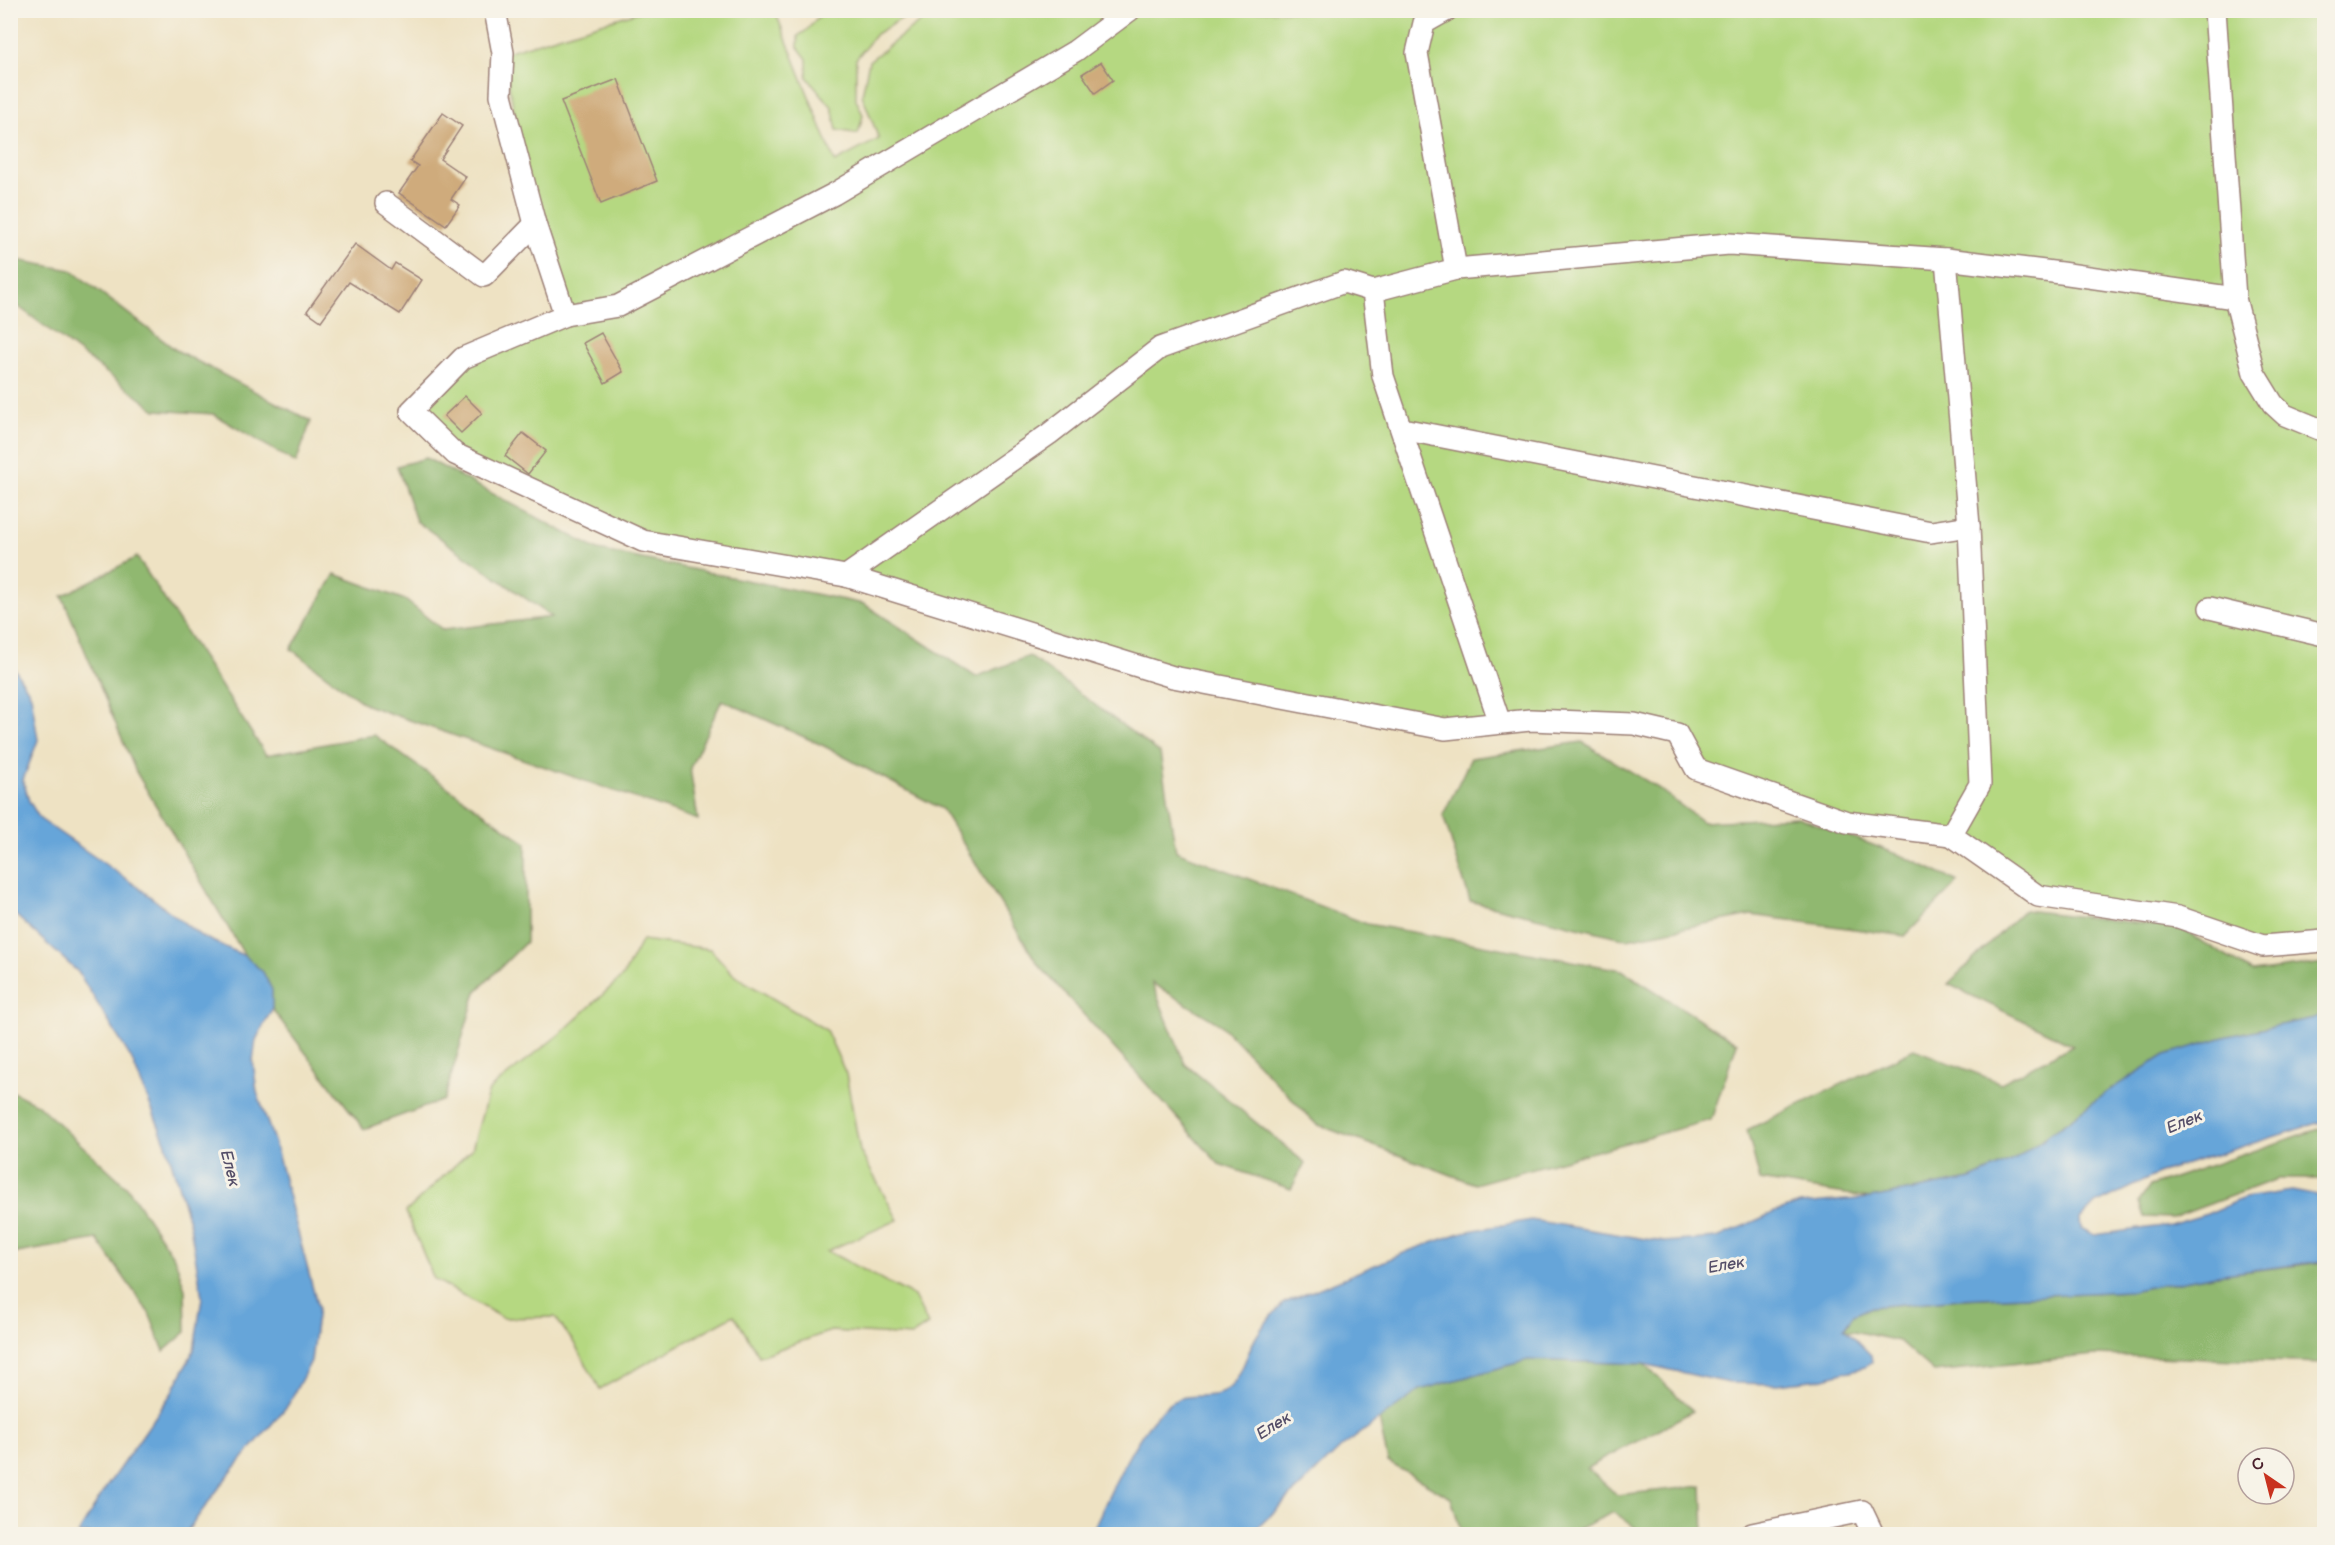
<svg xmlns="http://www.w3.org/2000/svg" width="2335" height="1545" font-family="'Balsamiq Sans',sans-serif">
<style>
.green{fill:#b5d881;stroke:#807c56;stroke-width:1.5}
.forest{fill:#90b86f;stroke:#6d6c4d;stroke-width:1.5}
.water{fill:#66a5d9;stroke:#586282;stroke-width:1.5}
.building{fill:#cfab7c}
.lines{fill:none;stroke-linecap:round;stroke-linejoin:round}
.minor-casing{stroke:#9c8077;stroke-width:24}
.minor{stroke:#fff;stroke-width:21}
.labels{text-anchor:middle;stroke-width:6;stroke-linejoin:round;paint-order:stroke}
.water-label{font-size:16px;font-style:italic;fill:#544e68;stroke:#f7f3e8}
</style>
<rect width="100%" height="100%" fill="#f7f3e8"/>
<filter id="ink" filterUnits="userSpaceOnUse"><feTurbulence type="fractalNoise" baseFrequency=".0167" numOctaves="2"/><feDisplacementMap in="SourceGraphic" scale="12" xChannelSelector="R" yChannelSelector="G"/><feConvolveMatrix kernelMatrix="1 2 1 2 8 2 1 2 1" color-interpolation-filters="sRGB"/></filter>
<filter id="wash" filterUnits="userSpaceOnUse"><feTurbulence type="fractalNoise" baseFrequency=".008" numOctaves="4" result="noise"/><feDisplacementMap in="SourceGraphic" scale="24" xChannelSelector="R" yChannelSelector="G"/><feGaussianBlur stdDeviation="1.35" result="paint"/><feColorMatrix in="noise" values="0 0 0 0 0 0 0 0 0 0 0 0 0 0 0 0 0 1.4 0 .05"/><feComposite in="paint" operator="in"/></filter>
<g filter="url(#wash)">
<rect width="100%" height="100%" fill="#eee2c3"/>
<g class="green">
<polygon points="824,10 914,11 876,34 856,59 856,99 863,115 858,134 837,130 832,107 807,77 807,59 798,47 798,36 807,30"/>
<polygon points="641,11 775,11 835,162 879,139 862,95 869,61 934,11 2324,11 2324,941 2263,946 2038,896 1951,835 1847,822 1696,769 1677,734 1634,724 1445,729 1241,690 846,576 643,541 455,454 411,411 463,358 565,315 535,224 503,53"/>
<polygon points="642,940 710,949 735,976 826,1030 846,1074 860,1151 898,1220 827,1251 914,1296 928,1325 911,1336 831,1331 759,1356 734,1315 600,1389 574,1343 555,1317 503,1318 434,1279 406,1212 472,1149 489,1090 561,1033 623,976"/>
</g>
<g class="forest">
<polygon points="11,259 71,270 176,350 311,421 296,463 213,414 156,410 11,301"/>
<polygon points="426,458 598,550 864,604 976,677 1029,656 1160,753 1176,851 1367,924 1622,970 1737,1043 1711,1120 1475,1184 1316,1124 1221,1025 1152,983 1185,1064 1305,1163 1291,1189 1219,1164 1037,963 942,809 824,746 722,700 690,768 698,820 366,705 291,649 335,574 405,600 443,630 552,617 416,521 397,466"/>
<path d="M137 557 266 755 374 735 526 843V942L476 992 444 1100 364 1129 272 1009C271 980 266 975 245 956L136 772 62 596Z"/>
<polygon points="1582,742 1655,786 1703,822 1798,817 1905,857 1958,882 1905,936 1751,915 1627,939 1470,901 1443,815 1471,758"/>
<polygon points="2024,910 2180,928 2252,972 2324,963 2324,1016 2228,1036 2111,1089 2017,1158 1971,1179 1870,1198 1760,1180 1747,1130 1914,1049 2001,1083 2073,1045 1948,984"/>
<polygon points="11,1091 37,1104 127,1187 175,1259 185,1289 186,1332 164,1351 149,1313 97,1239 11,1254"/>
<polygon points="2324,1127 2324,1179 2277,1179 2172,1218 2144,1217 2139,1202 2150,1186"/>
<polygon points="2324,1262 2324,1363 2095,1355 1934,1372 1899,1341 1844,1329 1853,1315 1871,1307 1959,1299 2129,1291 2216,1275"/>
<polygon points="1528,1360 1644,1364 1693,1411 1587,1468 1617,1495 1702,1486 1704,1534 1644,1534 1614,1512 1567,1534 1462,1534 1451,1498 1388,1462 1379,1419 1419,1390"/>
</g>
<g class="water">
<polygon points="11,663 31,695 38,740 23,780 29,801 40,819 138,887 201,936 245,956 263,972 272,990 272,1009 256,1040 253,1061 257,1092 274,1141 318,1308 311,1361 288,1405 227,1477 185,1534 78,1534 103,1492 171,1394 194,1350 202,1297 190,1225 166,1144 131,1058 78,972 11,911"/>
<path d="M2324 1016V1121L2164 1171 2095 1204 2080 1220 2081 1228 2094 1235 2170 1225 2207 1214 2244 1198 2292 1191 2324 1197V1261L2216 1275 2130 1291 1959 1299 1871 1307 1853 1315 1844 1328 1871 1355 1872 1362 1865 1367 1820 1379 1778 1384 1729 1383 1644 1364 1528 1360 1420 1390 1342 1447 1251 1534H1091C1108 1499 1143 1410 1181 1398 1199 1393 1220 1401 1233 1384 1244 1370 1248 1349 1258 1334 1265 1322 1275 1312 1284 1303L1411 1250 1463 1232 1531 1220 1664 1242 1717 1238 1775 1212 1800 1204 1870 1198 1971 1179 2017 1158 2111 1089 2165 1055 2228 1036Z"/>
</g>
<g id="blocks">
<g class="building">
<polygon points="1101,62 1113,80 1095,93 1082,74"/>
<polygon points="618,79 657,181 601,204 561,101"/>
<polygon points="443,113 462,126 440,159 466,177 451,199 460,205 446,225 399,193 418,166 410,161"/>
<polygon points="355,244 391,270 395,263 422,280 400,314 349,282 321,321 307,311"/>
<polygon points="601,333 623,372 605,383 583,343"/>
<polygon points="465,396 482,413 461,433 444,416"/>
<polygon points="523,433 546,451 528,474 505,456"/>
</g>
</g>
</g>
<g filter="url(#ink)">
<use href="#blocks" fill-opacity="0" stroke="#9c8077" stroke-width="1.5"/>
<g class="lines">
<defs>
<g id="minor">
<polyline points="495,10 503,53 501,95 535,224 565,315 463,358 411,411 455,454 643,541 846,576 1173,677 1445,729 1530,720 1634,724 1677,734 1696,769 1847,822 1951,835 2038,896 2178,917 2263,946 2324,941"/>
<polyline points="1447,10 1424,23 1417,53 1456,269"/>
<polyline points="2215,10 2235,298 2254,373 2273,404 2285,415 2324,431"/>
<polyline points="386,203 484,276 535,224"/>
<polyline points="1946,259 1969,526 1980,784 1951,835"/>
<polyline points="1373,291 1383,376 1500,723"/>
<polyline points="565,315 618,306 834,194 1075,51 1130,10"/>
<polyline points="1402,429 1931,532 1969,526"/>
<polyline points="846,576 1049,434 1160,348 1344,282 1373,291 1456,269 1729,244 1946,259 2061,273 2235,298"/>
<polyline points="2210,608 2324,635"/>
<polyline points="1752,1534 1862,1511 1873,1534"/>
</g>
</defs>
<use href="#minor" class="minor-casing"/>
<use href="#minor" class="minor"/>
</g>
</g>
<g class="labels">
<g class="water-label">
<text transform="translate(2184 1121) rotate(-22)" y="6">Елек</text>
<text transform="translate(231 1168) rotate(76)" y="6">Елек</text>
<text transform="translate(1726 1264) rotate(-10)" y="6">Елек</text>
<text transform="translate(1273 1425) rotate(-32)" y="6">Елек</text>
</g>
</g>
<rect width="2335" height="1545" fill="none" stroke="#f7f3e8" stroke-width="36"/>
<g transform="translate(2266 1476) rotate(325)"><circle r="28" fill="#f7f3e8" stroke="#b29e9c" stroke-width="1.5"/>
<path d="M0-4.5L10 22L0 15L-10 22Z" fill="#c8321e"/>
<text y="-9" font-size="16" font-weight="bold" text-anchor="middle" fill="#4a1f2b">С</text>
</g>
</svg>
